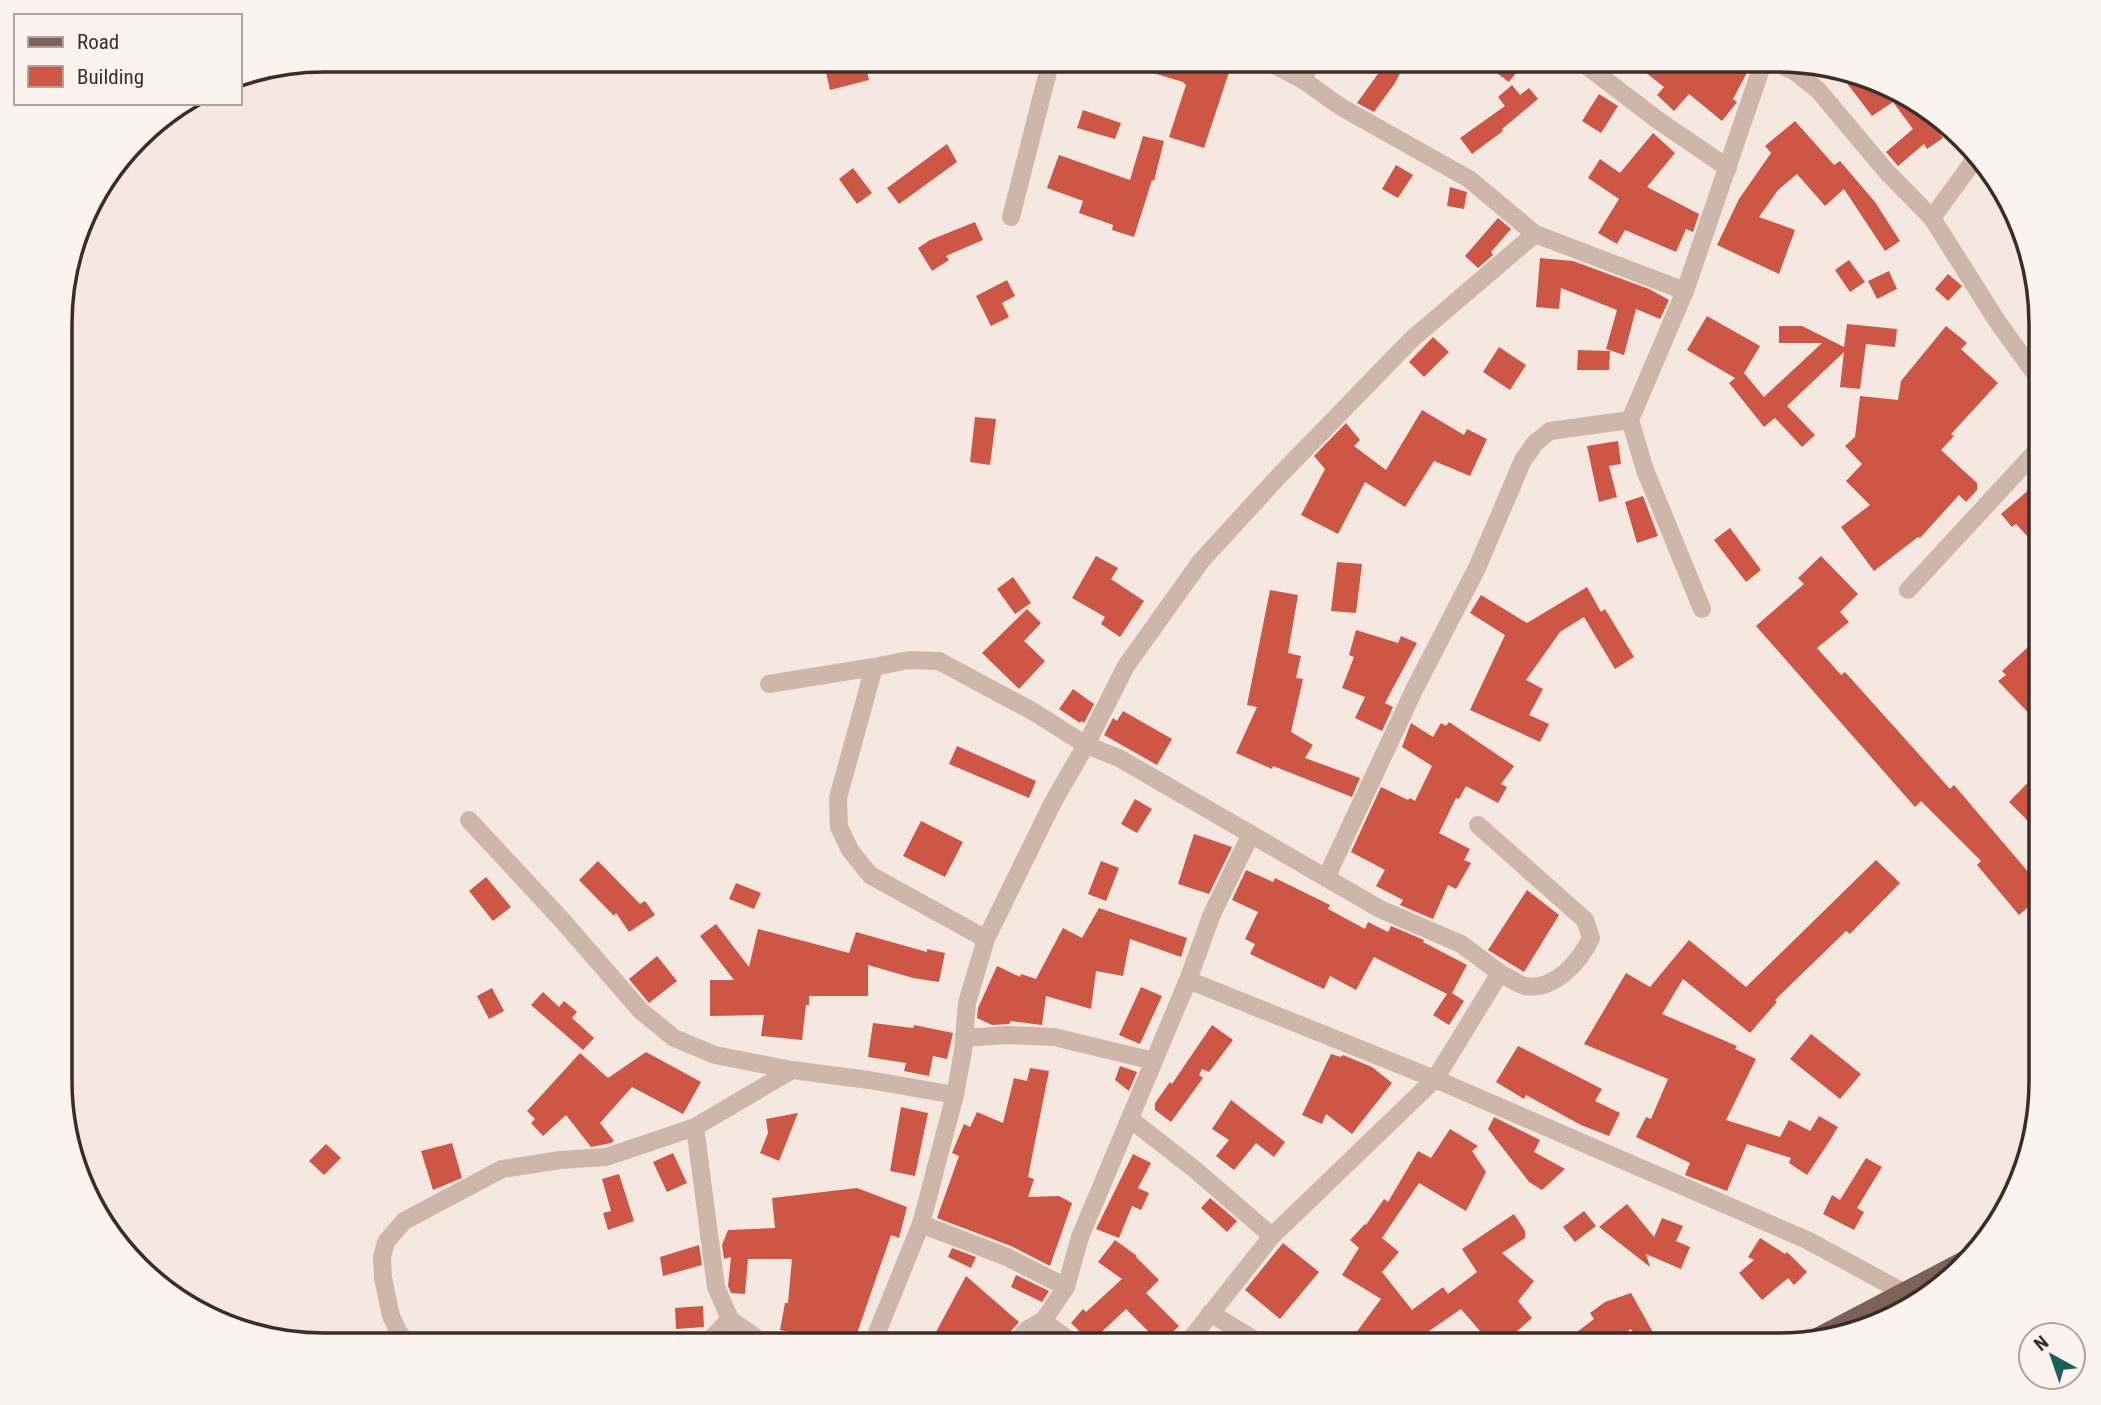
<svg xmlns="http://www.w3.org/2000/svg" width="2101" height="1405" font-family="'Roboto Condensed',sans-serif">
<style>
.building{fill:#cd5645}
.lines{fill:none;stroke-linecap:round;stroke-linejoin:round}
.minor{stroke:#ceb6aa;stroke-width:18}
.primary{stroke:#7e625a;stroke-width:18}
.rim{fill:none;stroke:#3b2d2a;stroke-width:3.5}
</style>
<rect width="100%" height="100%" fill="#f5e8e0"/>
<g class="building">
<polygon points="864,60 869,80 830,90 825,68"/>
<polygon points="1123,60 1233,60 1204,148 1169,137 1186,85 1183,82 1123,64"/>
<polygon points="1388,60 1407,60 1395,83 1374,112 1357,103"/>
<polygon points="1479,60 1526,60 1509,82"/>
<polygon points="1630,60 1735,60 1750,67 1733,99 1737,102 1722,121 1689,94 1674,111 1657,95 1664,87"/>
<polygon points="1836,69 1862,73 1913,99 1943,138 1927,149 1924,144 1898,166 1886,152 1913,129 1890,98 1893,102 1872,116"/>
<polygon points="1512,85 1520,95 1529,88 1538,99 1502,129 1503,131 1472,154 1460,138 1505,106 1498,97"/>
<polygon points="1599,94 1618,106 1601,133 1582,121"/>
<polygon points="1083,110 1121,123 1115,139 1077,128"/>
<polygon points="1795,121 1834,165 1840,161 1875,202 1900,241 1885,251 1844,189 1825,206 1797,174 1778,190 1759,217 1795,230 1779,274 1717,245 1739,199 1771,153 1765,146"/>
<polygon points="1653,133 1675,153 1647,187 1699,214 1693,232 1686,229 1676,252 1625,230 1617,244 1598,233 1619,199 1588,178 1600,159 1620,173"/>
<polygon points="1143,136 1164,141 1154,181 1152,180 1134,237 1112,230 1113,225 1079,213 1083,201 1047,188 1059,155 1130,180"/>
<polygon points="947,144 957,162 899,204 887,188"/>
<polygon points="1396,165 1413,175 1398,198 1382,189"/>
<polygon points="853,168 872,193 857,204 839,179"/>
<polygon points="1450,187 1467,192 1464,209 1447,206"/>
<polygon points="1498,218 1511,229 1491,252 1493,255 1478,268 1465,256"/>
<polygon points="975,222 983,240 946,256 949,260 932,271 918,248 930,240"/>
<polygon points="1540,258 1573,261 1649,289 1669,300 1660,319 1636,309 1624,355 1606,349 1617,310 1561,288 1559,309 1536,307"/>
<polygon points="1849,260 1865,282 1850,292 1835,270"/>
<polygon points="1889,271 1897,289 1877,299 1868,281"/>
<polygon points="1948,274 1962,286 1948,301 1935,289"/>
<polygon points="1007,280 1015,296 1002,303 1009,317 991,326 976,296"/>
<polygon points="1707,316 1760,346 1744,373 1764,397 1822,343 1779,343 1779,326 1802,326 1844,347 1847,324 1897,329 1895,347 1866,344 1860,389 1840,387 1844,352 1787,406 1815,435 1802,447 1775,418 1764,427 1729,383 1735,378 1687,350"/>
<polygon points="1946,326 1967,343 1961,349 1998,383 1951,434 1954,436 1941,450 1977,483 1977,490 1966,502 1959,495 1920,538 1918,537 1874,571 1841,527 1870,505 1846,481 1862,464 1845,446 1855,437 1860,396 1898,400 1901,381"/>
<polygon points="1433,337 1449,352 1424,377 1409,362"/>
<polygon points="1499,347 1526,365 1510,390 1483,372"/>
<polygon points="1578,350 1610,351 1609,370 1577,370"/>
<polygon points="1422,410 1464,435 1467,429 1487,439 1470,476 1434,461 1405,507 1365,482 1338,534 1301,515 1325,469 1314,456 1346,423 1360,440 1354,446 1386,470"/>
<polygon points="975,417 996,419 990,465 970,462"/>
<polygon points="1618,441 1621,464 1609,466 1617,497 1599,502 1587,446"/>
<polygon points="2041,479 2041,551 2016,524 2012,527 2001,514"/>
<polygon points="1643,496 1658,536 1637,543 1625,502"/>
<polygon points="1730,528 1761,570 1746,582 1714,540"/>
<polygon points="1096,556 1118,568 1111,579 1144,601 1120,637 1101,624 1105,617 1072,598"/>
<polygon points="1821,556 1858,594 1840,612 1849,622 1817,648 1841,675 1845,672 1950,789 1954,785 2041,887 2041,896 2019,915 1977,865 1981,861 1921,801 1915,807 1756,626 1804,584 1798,578"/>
<polygon points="1337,562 1362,564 1356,613 1331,611"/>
<polygon points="1013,577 1031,603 1015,614 997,589"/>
<polygon points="1587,587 1601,612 1605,609 1634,657 1615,669 1584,617 1560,632 1526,680 1543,689 1529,715 1549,724 1540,742 1470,710 1505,635 1470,613 1481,595 1527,623"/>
<polygon points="1270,590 1298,595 1288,653 1301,656 1296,678 1303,679 1291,732 1313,745 1305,758 1360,778 1352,797 1273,766 1272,769 1236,753 1257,707 1247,705"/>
<polygon points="1027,609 1041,623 1024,641 1045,661 1019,689 982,653"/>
<polygon points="1356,630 1398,643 1401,636 1417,643 1385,703 1393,707 1382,731 1355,718 1365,697 1342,688 1354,657 1349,655"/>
<polygon points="2041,635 2041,726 1998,681 2006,675 2002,671"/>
<polygon points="1073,689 1094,704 1084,723 1081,721 1080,723 1059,709"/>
<polygon points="1123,711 1172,739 1157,765 1104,735 1113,718 1117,721"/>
<polygon points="1449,722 1514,766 1501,784 1507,787 1498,803 1466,786 1459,799 1456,798 1439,833 1470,849 1464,860 1471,863 1456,889 1448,885 1433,919 1400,905 1403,900 1376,886 1385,870 1351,852 1381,787 1408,800 1410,798 1415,801 1432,766 1402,747 1411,723 1433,737 1441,723 1446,726"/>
<polygon points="957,746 1036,781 1029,798 949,764"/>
<polygon points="2041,769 2041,809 2029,822 2009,802"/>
<polygon points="1135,799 1152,809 1137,833 1121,824"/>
<polygon points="921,821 963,842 945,877 903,856"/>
<polygon points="1194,834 1232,847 1209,894 1178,884"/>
<polygon points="1876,860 1900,883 1850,934 1846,931 1775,1000 1777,1002 1750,1033 1683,979 1662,1014 1737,1046 1735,1049 1756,1059 1726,1120 1780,1137 1789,1120 1810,1131 1819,1116 1838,1127 1827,1145 1807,1175 1789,1163 1791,1158 1747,1144 1727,1191 1685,1175 1690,1163 1636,1137 1646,1117 1651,1119 1668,1079 1584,1044 1626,973 1650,987 1689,940 1746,987"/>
<polygon points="598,861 640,904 645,901 655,915 629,932 616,913 614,916 579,880"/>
<polygon points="1101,861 1119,868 1106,901 1088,894"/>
<polygon points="1246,870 1273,882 1275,878 1330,905 1328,909 1365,929 1368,922 1388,932 1391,926 1424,940 1423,942 1467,965 1452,993 1464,1001 1449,1025 1433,1015 1447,994 1374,957 1356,990 1330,976 1324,989 1250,954 1255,944 1245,939 1258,912 1232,900"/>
<polygon points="486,877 511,907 493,921 469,891"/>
<polygon points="736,883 761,893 754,909 729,899"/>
<polygon points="1527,890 1559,915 1524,972 1488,950"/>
<polygon points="1099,908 1187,938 1181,957 1130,939 1123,976 1096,971 1091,1009 1046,996 1042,1025 1011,1021 1009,1024 992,1025 977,1018 978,1008 997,966 1020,977 1021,974 1036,979 1063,928 1082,938"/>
<polygon points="716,924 749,967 758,929 849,953 856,932 927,952 927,949 945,953 939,982 913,978 868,965 868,996 809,996 809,1005 806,1005 802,1040 761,1036 764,1015 710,1016 710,980 734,980 700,936"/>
<polygon points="657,956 677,981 649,1003 629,979"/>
<polygon points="1141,987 1162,996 1140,1044 1119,1035"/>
<polygon points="492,988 504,1011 489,1019 477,996"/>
<polygon points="543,992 559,1007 564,1001 577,1012 572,1018 594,1038 583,1050 531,1005"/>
<polygon points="873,1023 913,1028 914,1025 953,1033 947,1059 933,1056 929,1076 904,1071 906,1063 868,1057"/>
<polygon points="1212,1025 1233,1040 1209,1072 1202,1069 1199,1075 1203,1078 1171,1122 1155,1110 1155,1103 1170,1082 1172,1084"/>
<polygon points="1811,1034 1861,1074 1840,1099 1790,1059"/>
<polygon points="1518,1046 1602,1089 1595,1101 1620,1113 1609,1136 1581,1125 1526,1095 1524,1099 1496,1082"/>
<polygon points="646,1052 701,1082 683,1114 632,1087 600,1123 614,1141 611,1143 591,1147 566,1115 543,1136 531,1123 535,1119 527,1111 580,1053 608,1078"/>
<polygon points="1331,1054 1341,1057 1343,1055 1372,1067 1392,1083 1352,1134 1326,1114 1322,1124 1302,1115"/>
<polygon points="1120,1066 1137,1072 1129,1091 1115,1080"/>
<polygon points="1030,1068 1049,1071 1028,1177 1034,1179 1028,1197 1059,1196 1072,1203 1050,1266 1011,1246 937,1218 959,1156 952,1153 964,1124 970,1127 977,1112 1003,1123 1014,1078 1027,1081"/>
<polygon points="1231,1100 1285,1142 1274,1157 1256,1143 1234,1170 1216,1156 1229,1140 1212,1129"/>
<polygon points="901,1107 928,1113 915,1176 890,1171"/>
<polygon points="798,1113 779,1161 760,1153 768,1133 766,1119"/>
<polygon points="1494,1117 1540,1140 1534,1152 1565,1169 1542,1190 1529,1182 1488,1129"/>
<polygon points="1450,1129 1478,1146 1472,1151 1486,1172 1466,1211 1419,1183 1382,1238 1399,1252 1382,1272 1412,1310 1443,1287 1448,1294 1477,1272 1462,1249 1514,1214 1525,1231 1525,1238 1502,1253 1534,1281 1518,1301 1532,1318 1515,1333 1527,1345 1492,1345 1461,1309 1409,1345 1347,1345 1381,1299 1342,1275 1359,1248 1350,1240 1365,1224 1366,1225 1384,1199 1388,1202 1418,1151 1431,1158"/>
<polygon points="452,1143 462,1178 433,1190 421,1151"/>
<polygon points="326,1144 341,1158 324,1175 309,1161"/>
<polygon points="673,1153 687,1183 667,1192 653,1162"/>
<polygon points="1133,1154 1151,1163 1138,1188 1149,1193 1141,1210 1132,1206 1119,1238 1096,1229"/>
<polygon points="1866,1158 1882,1167 1857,1208 1864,1212 1854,1230 1823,1214 1832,1195 1840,1200"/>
<polygon points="619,1174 634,1221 608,1230 603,1213 611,1211 602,1179"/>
<polygon points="857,1188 907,1207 899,1238 891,1235 853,1345 819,1345 821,1338 780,1330 785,1303 788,1303 792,1259 748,1259 745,1294 731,1293 728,1286 731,1257 724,1259 722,1245 728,1230 775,1228 772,1198"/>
<polygon points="1210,1198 1237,1221 1227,1232 1201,1208"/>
<polygon points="1627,1204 1654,1237 1662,1218 1683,1226 1676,1241 1690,1247 1681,1269 1646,1254 1650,1267 1599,1227"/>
<polygon points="1584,1211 1596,1226 1575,1242 1563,1227"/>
<polygon points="1760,1238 1785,1254 1787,1252 1807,1272 1794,1285 1788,1278 1762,1300 1739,1273 1754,1260 1748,1257"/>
<polygon points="1115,1240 1137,1256 1136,1257 1159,1280 1146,1293 1179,1326 1161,1344 1126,1309 1091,1342 1071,1323 1083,1309 1086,1312 1122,1279 1098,1262"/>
<polygon points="1283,1243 1319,1272 1280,1319 1245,1290"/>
<polygon points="699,1245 702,1265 663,1276 660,1257"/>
<polygon points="952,1248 976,1257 971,1268 948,1257"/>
<polygon points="1016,1275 1049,1291 1042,1302 1011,1287"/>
<polygon points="966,1276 1019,1322 1005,1338 1003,1345 929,1345"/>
<polygon points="1631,1293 1655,1336 1640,1345 1631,1329 1608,1345 1560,1345 1594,1319 1590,1313 1605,1302"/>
<polygon points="703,1306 704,1327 676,1329 675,1308"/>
</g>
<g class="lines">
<g class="minor">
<polyline points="1265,60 1303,80 1341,107 1469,179 1535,234 1685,291"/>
<polyline points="1579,60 1659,121 1728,168"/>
<polyline points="1769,60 1794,71 1818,90 1886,171 1932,218 1997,321 2041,382"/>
<polyline points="1303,80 1312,60"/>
<polyline points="1011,217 1051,60"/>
<polyline points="1932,218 1975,159"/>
<polyline points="1908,590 2041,446"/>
<polyline points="1702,609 1645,470 1630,420 1685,291 1764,60"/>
<polyline points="874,667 838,798 839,827 850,850 870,875 986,939"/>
<polyline points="769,684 874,667 909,660 939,661 1034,712 1086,745 1119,758 1380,909 1461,944 1500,973"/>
<polyline points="469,820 561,919 641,1011 674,1038 715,1055 792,1070"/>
<polyline points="1326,878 1415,688 1477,568 1523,460 1535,443 1550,431 1630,420"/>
<polyline points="1188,980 1435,1079 1807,1240 1903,1292"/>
<polyline points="964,1038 1007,1035 1054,1037 1154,1061"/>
<polyline points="1130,1119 1193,1168 1272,1236"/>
<polyline points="695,1127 716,1287 730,1319 766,1345"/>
<polyline points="921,1224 1007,1257 1066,1287"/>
<polyline points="1210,1313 1263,1345"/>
<polyline points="410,1345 399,1333 391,1316 383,1278 382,1257 386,1242 404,1221 502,1169 560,1160 606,1157 651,1142 695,1127 792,1070 869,1080 955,1095"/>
<polyline points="705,1345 730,1319"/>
<polyline points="872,1345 921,1224 955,1095 963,1051 967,1003 986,939 1053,802 1086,745 1126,666 1201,561 1279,476 1412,339 1535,234"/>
<polyline points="1014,1345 1028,1329 1043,1321"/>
<polyline points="1076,1345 1043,1321 1066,1287 1080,1237 1188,980 1212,914 1251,834"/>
<path d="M1186 1345 1272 1236 1435 1079 1500 973C1508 977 1517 984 1525 986 1555 991 1580 961 1591 938L1585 920 1478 825"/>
</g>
<polyline class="primary" points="1813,1339 1962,1261"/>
</g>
<path d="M0 0H2101V1405H0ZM324 72H1777A252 252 0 0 1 2029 324V1081A252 252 0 0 1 1777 1333H324A252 252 0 0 1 72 1081V324A252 252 0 0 1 324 72Z" fill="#fbf3ed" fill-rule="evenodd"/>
<path class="rim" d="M324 72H1777A252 252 0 0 1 2029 324V1081A252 252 0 0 1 1777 1333H324A252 252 0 0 1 72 1081V324A252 252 0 0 1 324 72Z"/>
<rect x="14" y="14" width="228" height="91" fill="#fbf3ed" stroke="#aea49f" stroke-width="2"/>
<rect x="28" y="37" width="35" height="10" fill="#7e625a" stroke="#aea49f" stroke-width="2"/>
<text x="77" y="49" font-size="21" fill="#3b2d2a">Road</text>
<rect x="28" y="66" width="35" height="21" fill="#cd5645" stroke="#aea49f" stroke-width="2"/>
<text x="77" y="84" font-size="21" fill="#3b2d2a">Building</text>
<g transform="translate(2052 1356) rotate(320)"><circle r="33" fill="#fbf3ed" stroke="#aea49f" stroke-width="2"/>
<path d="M0-5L12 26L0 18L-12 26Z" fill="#1c605d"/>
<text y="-10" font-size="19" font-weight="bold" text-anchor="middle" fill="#3b2d2a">N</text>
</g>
</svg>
